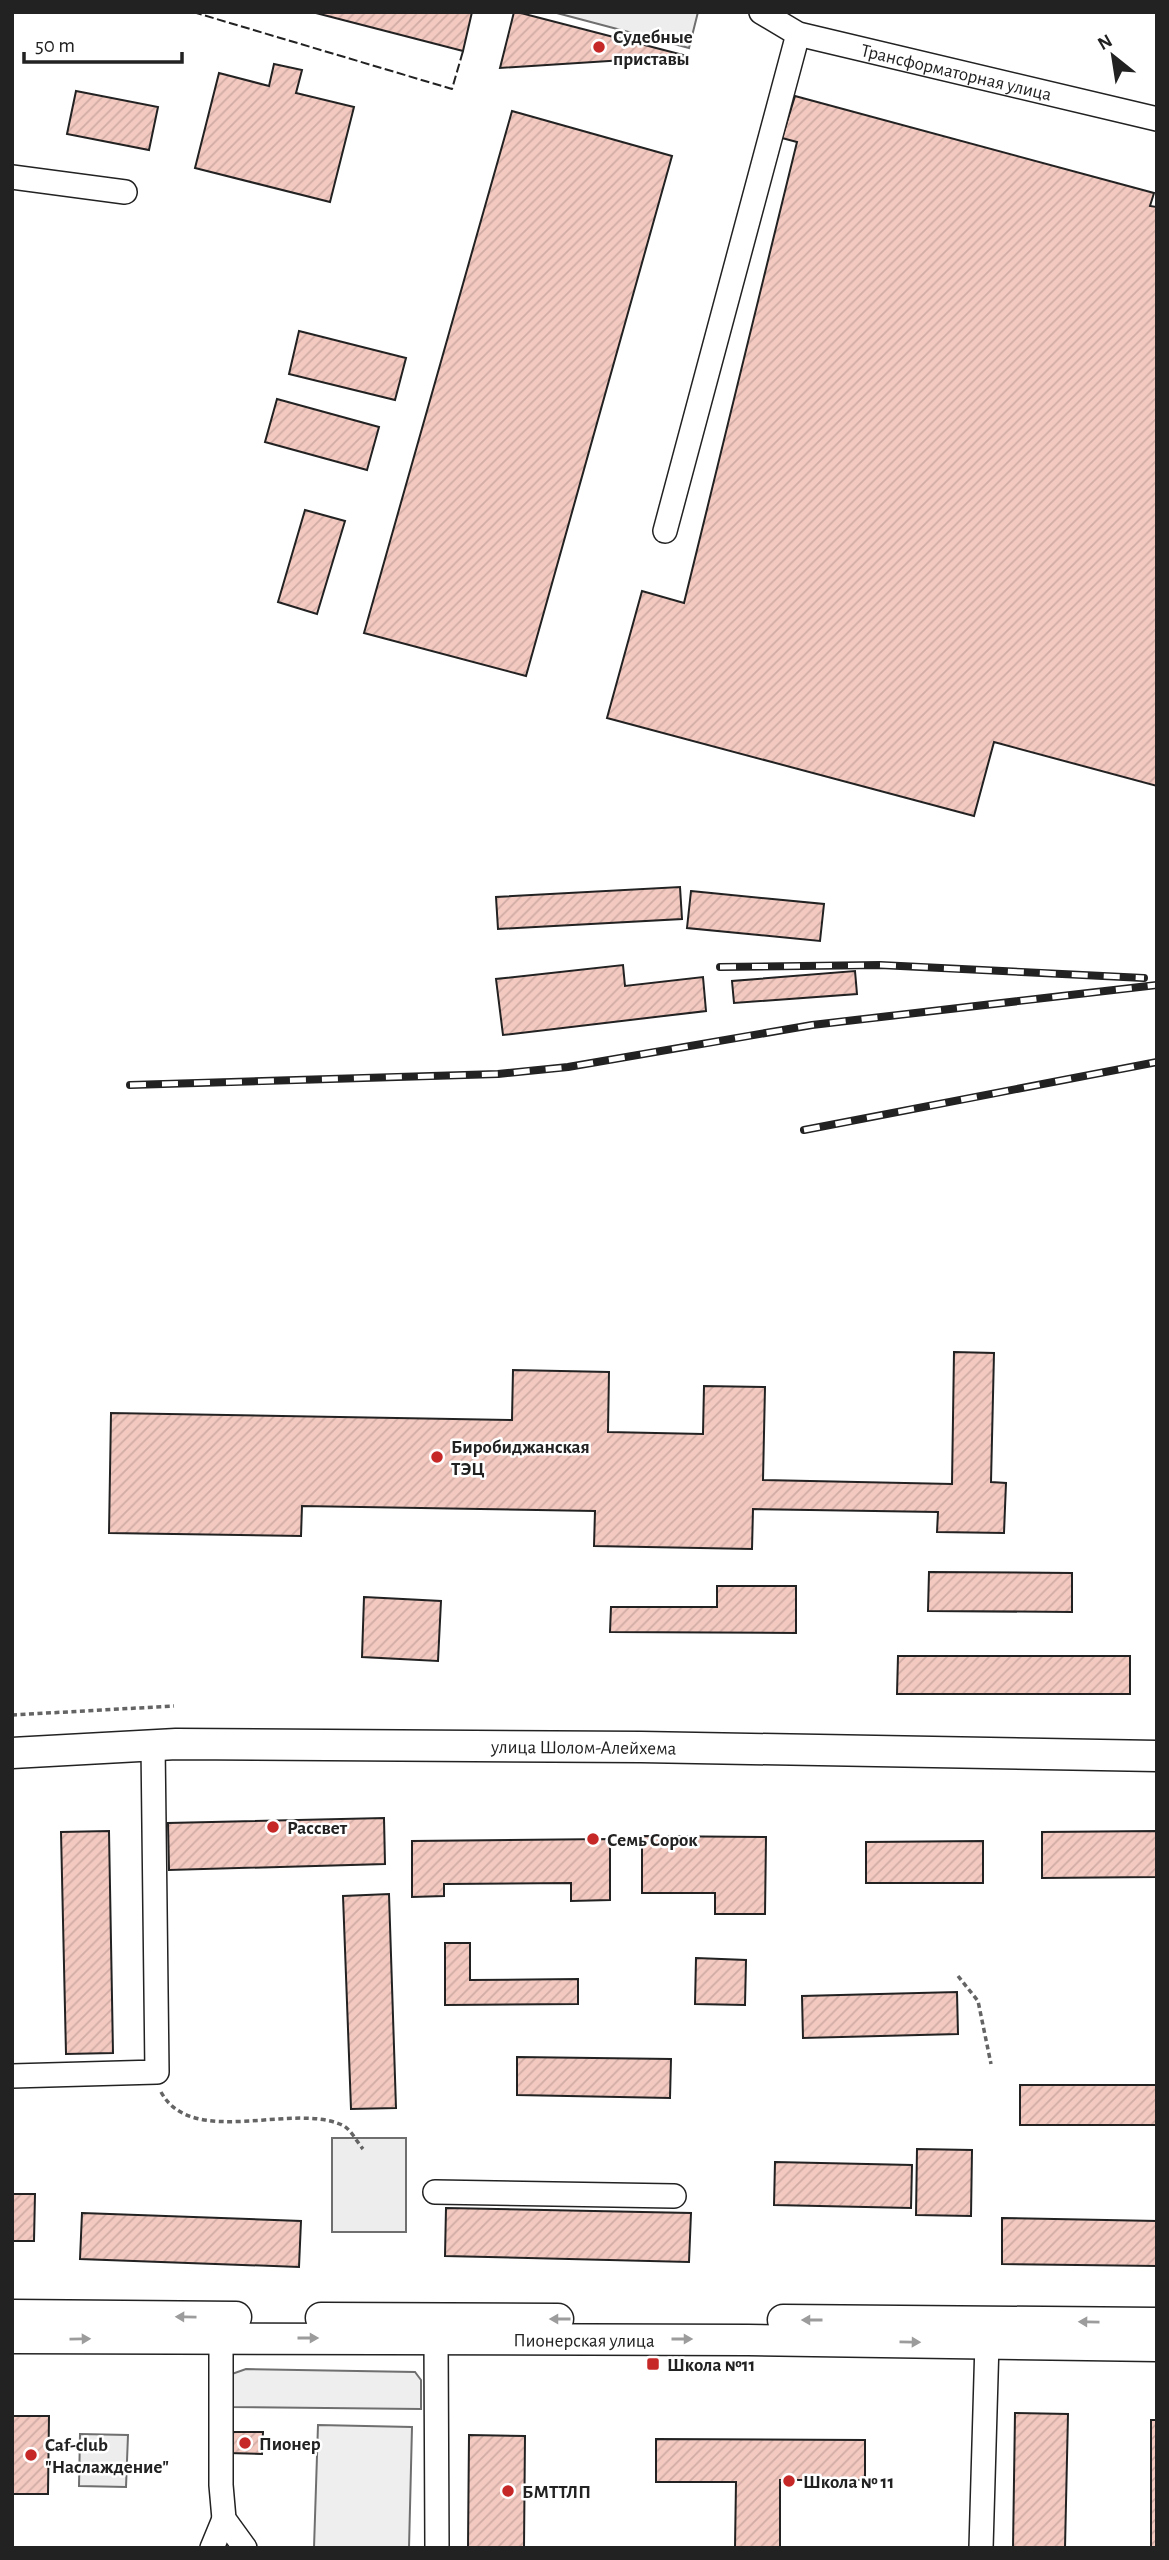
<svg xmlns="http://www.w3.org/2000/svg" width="1169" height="2560" font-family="'Alegreya Sans',sans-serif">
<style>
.grass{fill:#eee;stroke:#6f6f6f;stroke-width:2}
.parking{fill:#ededed;stroke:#6f6f6f;stroke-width:2}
.building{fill:url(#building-hatch);stroke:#222;stroke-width:2}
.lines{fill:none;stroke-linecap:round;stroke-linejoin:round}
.minor-casing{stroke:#222;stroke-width:26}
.major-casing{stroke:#222;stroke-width:33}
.path{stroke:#646464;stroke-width:3.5;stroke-dasharray:5 3.5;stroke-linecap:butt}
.minor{stroke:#fff;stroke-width:23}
.major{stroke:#fff;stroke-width:30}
.rail-casing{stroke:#222;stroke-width:8}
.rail{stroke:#fff;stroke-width:5;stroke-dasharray:16;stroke-linecap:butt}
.fence{stroke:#222;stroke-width:2;stroke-dasharray:9 3.5;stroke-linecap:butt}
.oneway{fill:#9c9c9c}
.poi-dot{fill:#c62828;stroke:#fff;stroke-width:2.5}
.labels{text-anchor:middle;stroke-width:5;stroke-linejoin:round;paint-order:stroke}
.poi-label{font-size:19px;font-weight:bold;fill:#222;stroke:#fff;text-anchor:start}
.street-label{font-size:19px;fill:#222;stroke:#fff}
</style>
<defs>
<pattern id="building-hatch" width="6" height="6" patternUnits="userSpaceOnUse" patternTransform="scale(1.75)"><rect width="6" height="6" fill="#f3c9c0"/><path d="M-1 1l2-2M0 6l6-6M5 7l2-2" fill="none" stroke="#d0aca5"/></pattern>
</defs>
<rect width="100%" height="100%" fill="#fff"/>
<g class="grass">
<polygon points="246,2369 415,2372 421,2380 421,2409 229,2407 229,2375"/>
<polygon points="318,2425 412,2427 409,2548 314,2548"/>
</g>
<g class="parking">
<polygon points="553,12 698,12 689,48"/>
<rect x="332" y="2138" width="74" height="94"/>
<polygon points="80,2434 128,2435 126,2487 79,2486"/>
</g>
<g class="building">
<polygon points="312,12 472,12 463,51"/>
<polygon points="514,12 517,12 687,56 500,68"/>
<polygon points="274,64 302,70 296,93 354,107 330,202 195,168 219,73 269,86"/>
<polygon points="76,91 158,107 149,150 67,134"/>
<polygon points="795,96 1154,193 1150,206 1157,207 1157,786 994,742 974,816 607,718 642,591 684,603 797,142 782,138"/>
<polygon points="512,111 672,156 526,676 364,633"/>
<polygon points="299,331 406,358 395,400 289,374"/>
<polygon points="277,399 379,427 367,470 265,442"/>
<polygon points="305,510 345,521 317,614 278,602"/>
<polygon points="680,887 682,919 498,929 496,897"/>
<polygon points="691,891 824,904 820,941 687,928"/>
<polygon points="623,965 625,986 703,977 706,1011 503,1035 496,979"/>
<polygon points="855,971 857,994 734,1003 732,981"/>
<polygon points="954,1352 994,1353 991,1482 1006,1483 1004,1533 937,1532 938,1512 753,1509 752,1549 594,1546 595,1511 302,1506 301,1536 109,1533 111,1413 512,1420 513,1370 609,1372 608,1432 703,1434 704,1386 765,1387 763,1480 952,1484"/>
<polygon points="929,1572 1072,1573 1072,1612 928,1611"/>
<polygon points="717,1586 796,1586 796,1633 610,1632 611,1607 717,1607"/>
<polygon points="364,1597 441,1601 438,1661 362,1657"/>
<polygon points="898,1656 1130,1656 1130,1694 897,1694"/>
<polygon points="384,1818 385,1864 169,1870 168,1823"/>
<polygon points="109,1831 113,2053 66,2054 61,1832"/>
<polygon points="1157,1831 1157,1877 1042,1878 1042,1832"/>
<polygon points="642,1836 766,1837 765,1914 715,1914 715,1893 642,1893"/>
<polygon points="610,1839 610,1900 571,1901 571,1883 444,1884 444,1896 412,1897 412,1841"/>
<polygon points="983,1841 983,1883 866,1883 866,1842"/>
<polygon points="389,1894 396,2108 351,2109 343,1896"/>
<polygon points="445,1943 470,1943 470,1980 578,1979 578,2004 445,2005"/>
<polygon points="696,1958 746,1960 745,2005 695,2004"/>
<polygon points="957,1992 958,2034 803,2038 802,1996"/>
<polygon points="517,2057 671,2059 670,2098 517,2095"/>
<rect x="1020" y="2085" width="137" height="40"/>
<polygon points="917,2149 972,2150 971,2216 916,2215"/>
<polygon points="775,2162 912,2165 911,2208 774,2205"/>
<polygon points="12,2194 35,2194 34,2241 12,2241"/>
<polygon points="446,2208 691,2213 689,2262 445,2256"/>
<polygon points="82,2213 301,2221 299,2267 80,2259"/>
<polygon points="1002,2218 1157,2221 1157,2266 1002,2264"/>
<polygon points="1015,2413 1068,2414 1065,2548 1013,2548"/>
<polygon points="12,2416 49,2416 48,2494 12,2494"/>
<rect x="1151" y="2420" width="6" height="128"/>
<polygon points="228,2432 263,2432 262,2454 228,2453"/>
<polygon points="469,2435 525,2436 524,2548 468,2548"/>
<polygon points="656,2439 865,2440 865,2480 780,2480 780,2548 735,2548 736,2482 656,2482"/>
</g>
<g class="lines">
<defs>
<g id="minor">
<path id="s1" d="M761 12 798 34 1157 119"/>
<polyline points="12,177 125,192"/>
<polyline points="665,531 798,34"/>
<polyline points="12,2076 157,2072 153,1744"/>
<polyline points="435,2192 674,2196"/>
<polyline points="221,2338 221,2485 224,2519 245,2548"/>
<polyline points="436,2339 437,2548"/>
<polyline points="212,2548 224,2519"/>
<polyline points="981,2548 987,2342"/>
</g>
<g id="major">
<path id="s2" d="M12 1753 176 1744 641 1747 1157 1756"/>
<polyline points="12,2315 236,2317"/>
<polyline points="321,2318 558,2319"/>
<polyline points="783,2320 1157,2323"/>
<path id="s3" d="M12 2338 748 2340 1157 2346"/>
</g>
</defs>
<use href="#minor" class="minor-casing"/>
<use href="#major" class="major-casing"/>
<g class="path">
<polyline points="12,1715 174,1706"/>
<polyline points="958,1976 978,2001 991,2064"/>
<path d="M161 2092C192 2149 292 2102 342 2125 350 2128 357 2142 363 2149"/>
</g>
<use href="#minor" class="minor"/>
<use href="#major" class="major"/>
<defs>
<g id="rail">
<polyline points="720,967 880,965 1144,978"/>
<polyline points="130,1085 498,1074 568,1067 812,1025 1157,985"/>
<polyline points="804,1130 1157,1062"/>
</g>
</defs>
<use href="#rail" class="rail-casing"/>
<use href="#rail" class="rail"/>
<polyline class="fence" points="193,12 452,89 463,51"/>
</g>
<defs><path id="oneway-solid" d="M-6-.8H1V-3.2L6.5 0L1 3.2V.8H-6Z" transform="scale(1.75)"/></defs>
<g class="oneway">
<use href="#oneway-solid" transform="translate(186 2317) rotate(-179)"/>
<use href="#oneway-solid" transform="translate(560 2319) rotate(-180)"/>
<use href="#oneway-solid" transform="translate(812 2320) rotate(-180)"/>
<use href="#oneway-solid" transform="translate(1089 2322) rotate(-179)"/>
<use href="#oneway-solid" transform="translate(308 2338)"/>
<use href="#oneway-solid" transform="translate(80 2339) rotate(-1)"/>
<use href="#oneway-solid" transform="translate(682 2339)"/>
<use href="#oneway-solid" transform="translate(910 2342) rotate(1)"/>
</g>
<g class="poi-dot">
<circle cx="599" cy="47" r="7"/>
<circle cx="437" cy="1457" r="7"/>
<circle cx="273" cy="1827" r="7"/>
<circle cx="593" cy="1839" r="7"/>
<rect x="646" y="2357" width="14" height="14" rx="3.5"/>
<circle cx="245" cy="2443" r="7"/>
<circle cx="31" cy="2455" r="7"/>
<circle cx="789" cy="2481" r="7"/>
<circle cx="508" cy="2491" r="7"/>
</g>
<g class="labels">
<g class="poi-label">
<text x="613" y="43">Судебные<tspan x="613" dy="22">приставы</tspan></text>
<text x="451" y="1453">Биробиджанская<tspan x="451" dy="22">ТЭЦ</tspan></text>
<text x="287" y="1834">Рассвет</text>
<text x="607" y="1846">Семь Сорок</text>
<text x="667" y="2371">Школа №11</text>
<text x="259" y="2450">Пионер</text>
<text x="45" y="2451">Caf-club<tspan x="45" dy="22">"Наслаждение"</tspan></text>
<text x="803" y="2488">Школа № 11</text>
<text x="522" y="2498">БМТТЛП</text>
</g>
<g class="street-label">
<text dy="7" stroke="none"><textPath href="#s1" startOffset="206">Трансформаторная улица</textPath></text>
<text dy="7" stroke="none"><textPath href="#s2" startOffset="572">улица Шолом-Алейхема</textPath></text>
<text dy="7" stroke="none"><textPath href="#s3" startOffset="572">Пионерская улица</textPath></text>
</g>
</g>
<rect width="1169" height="2560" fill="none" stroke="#222222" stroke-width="28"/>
<g transform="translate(1113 56) rotate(330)" stroke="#ffffff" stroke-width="5" paint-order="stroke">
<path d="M0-5L12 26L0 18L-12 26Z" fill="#222222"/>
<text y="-10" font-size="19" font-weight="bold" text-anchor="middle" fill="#222222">N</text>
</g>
<path d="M24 52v10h158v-10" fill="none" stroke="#222222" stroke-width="3.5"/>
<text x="35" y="52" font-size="21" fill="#222222" stroke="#ffffff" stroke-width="5" paint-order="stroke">50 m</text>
</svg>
